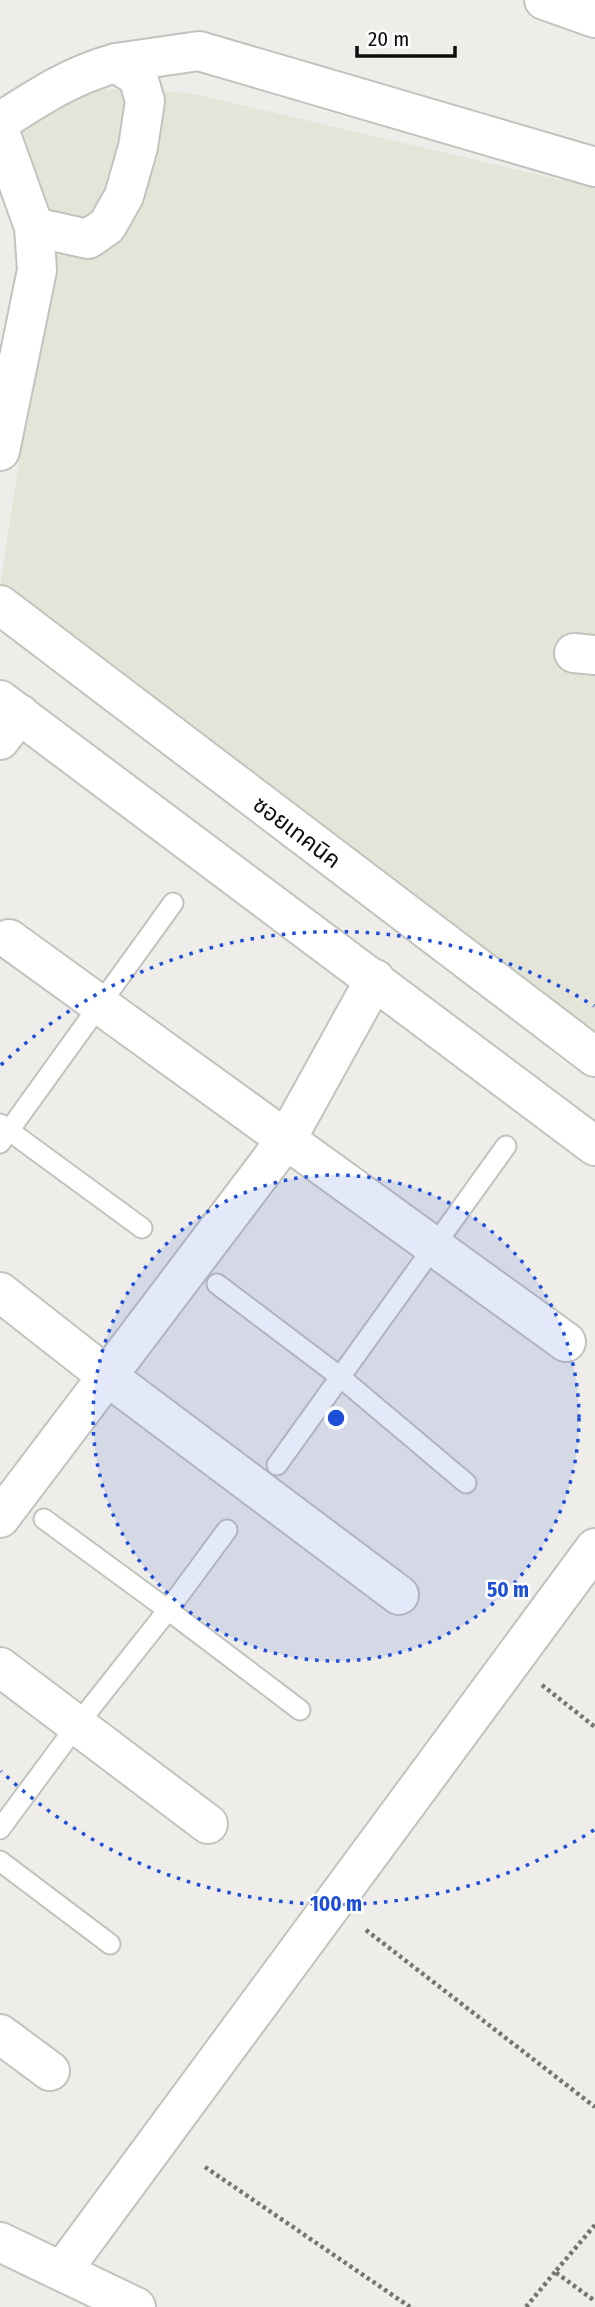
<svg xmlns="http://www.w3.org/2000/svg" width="595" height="2307" font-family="'Fira Sans Condensed','Noto Sans Thai',sans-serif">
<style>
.built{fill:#e5e4d8}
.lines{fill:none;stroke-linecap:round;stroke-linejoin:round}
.service-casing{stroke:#c3c3be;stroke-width:23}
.minor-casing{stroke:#c3c3be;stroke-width:42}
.path{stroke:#757472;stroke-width:4.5;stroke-dasharray:3.5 3.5;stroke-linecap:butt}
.service{stroke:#fff;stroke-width:19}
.minor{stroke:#fff;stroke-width:38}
.ring{fill:none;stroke:#1d4ed8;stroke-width:3.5;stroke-dasharray:3.5 7}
.labels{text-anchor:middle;stroke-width:5;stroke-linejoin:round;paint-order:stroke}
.street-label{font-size:23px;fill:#0c0c0b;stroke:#fff}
.centre{fill:#1d4ed8;stroke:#fff;stroke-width:3.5}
.ring-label{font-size:21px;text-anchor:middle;font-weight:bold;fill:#1d4ed8;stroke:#fff;stroke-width:5;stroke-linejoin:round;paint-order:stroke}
</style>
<rect width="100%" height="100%" fill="#eeede9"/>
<polygon class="built" points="75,88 190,93 595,188 595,1039 0,587 51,251 12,133"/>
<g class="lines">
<defs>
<g id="service">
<polyline points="0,1124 142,1228"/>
<polyline points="0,1143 173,903"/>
<polyline points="217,1284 339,1376 466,1483"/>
<polyline points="277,1465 506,1146"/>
<polyline points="44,1519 168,1610 227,1530"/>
<polyline points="0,1829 77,1725 168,1610 300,1710"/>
<polyline points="0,1861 110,1944"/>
</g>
<g id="minor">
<polyline points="544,0 595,18"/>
<polyline points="116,63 199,51 595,167"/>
<path d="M0 122C38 97 72 75 116 63L138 77 145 101 138 147 124 196 107 226 88 239 34 227"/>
<polyline points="0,132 34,227 37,270 0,451"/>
<polyline points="0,605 595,1057"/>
<polyline points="574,653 595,655"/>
<polyline points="0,700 595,1146"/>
<polyline points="0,740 20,714"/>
<polyline points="9,939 566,1342"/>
<polyline points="0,1292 107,1376 399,1595"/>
<polyline points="0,1518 286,1140 375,979"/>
<polyline points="0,1667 208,1824"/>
<polyline points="0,2034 50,2071"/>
<polyline points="0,2242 136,2307"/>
<polyline points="62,2271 595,1548"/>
</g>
</defs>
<use href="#service" class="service-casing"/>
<use href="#minor" class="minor-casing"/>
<g class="path">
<polyline points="542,1685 595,1727"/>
<polyline points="366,1930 595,2107"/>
<polyline points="205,2167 410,2307"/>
<polyline points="595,2225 555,2272 595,2301"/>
<polyline points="526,2307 555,2272"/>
</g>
<use href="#service" class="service"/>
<use href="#minor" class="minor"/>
</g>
<circle cx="336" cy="1418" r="243" fill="#1d4ed8" fill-opacity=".12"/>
<g class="ring">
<circle cx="336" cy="1418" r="243"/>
<path d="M594 1830A486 486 0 0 1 1 1771M1 1065A486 486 0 0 1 594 1006"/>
</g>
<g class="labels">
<g class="street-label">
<text transform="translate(297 832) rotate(37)" y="8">ซอยเทคนิค</text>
</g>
</g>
<circle cx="336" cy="1418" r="10" class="centre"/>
<g class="ring-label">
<text x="508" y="1597">50 m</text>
<text x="336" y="1911">100 m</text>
</g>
<path d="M357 46v10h98v-10" fill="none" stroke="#0c0c0b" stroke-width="3.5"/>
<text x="368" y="46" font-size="21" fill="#0c0c0b" stroke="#ffffff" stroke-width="5" paint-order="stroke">20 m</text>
</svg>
